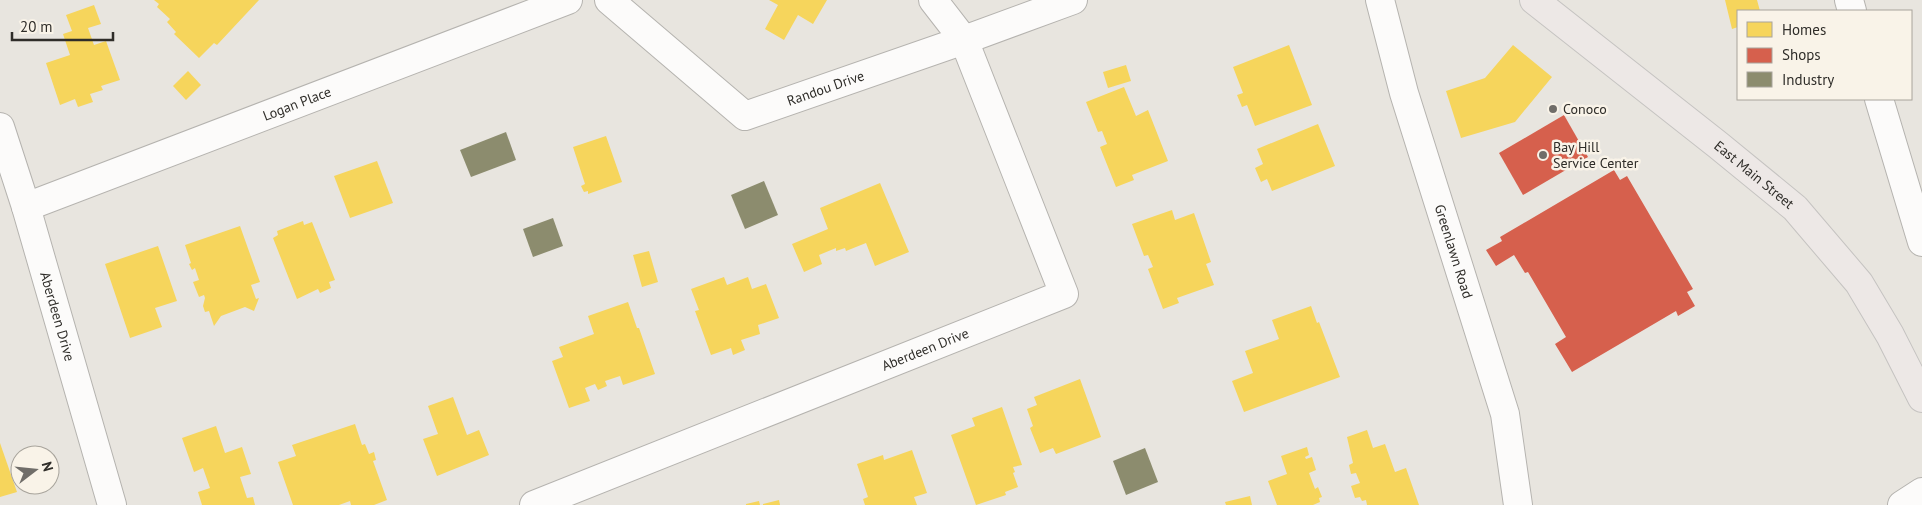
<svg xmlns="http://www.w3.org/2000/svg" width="1922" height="505" font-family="'PT Sans',sans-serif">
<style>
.homes{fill:#f6d55c}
.shops{fill:#d6604d}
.industry{fill:#8c8c6e}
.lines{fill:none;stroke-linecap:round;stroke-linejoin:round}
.minor-casing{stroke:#b5b3af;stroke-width:30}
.secondary-casing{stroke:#b5b3af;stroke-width:30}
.primary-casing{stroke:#c5c3c1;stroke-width:30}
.minor{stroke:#fcfbfa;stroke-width:28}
.secondary{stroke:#fcfbfa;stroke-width:28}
.primary{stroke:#ede8e6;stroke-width:28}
.poi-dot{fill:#706d69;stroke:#f9f3e8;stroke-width:2}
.labels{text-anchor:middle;stroke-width:5;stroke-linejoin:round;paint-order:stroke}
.street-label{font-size:14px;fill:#2f2d29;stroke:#f9f3e8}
.poi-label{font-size:14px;fill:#2f2d29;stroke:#f9f3e8;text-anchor:start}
</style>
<rect width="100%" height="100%" fill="#e8e5df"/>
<g class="homes">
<polygon points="154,0 259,0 217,45 214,43 199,58 174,34 176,32 167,22 170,19 157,7 159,4"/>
<polygon points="769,0 827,0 813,24 798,15 784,40 765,29 778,5"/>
<polygon points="1725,0 1757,0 1760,11 1738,11 1738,27 1732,29"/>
<polygon points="94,5 101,24 88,28 94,45 106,41 120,80 101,86 103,90 90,94 93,102 78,107 75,99 60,105 46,63 70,55 63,34 72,31 66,15"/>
<polygon points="1289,45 1312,105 1255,126 1247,105 1242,107 1237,95 1243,93 1233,67"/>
<polygon points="1513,45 1552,77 1515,122 1461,138 1446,91 1485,78"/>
<polygon points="1126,65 1131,81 1108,88 1103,72"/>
<polygon points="188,71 201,85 186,100 173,86"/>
<polygon points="1124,87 1136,116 1148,110 1168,161 1132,175 1134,180 1116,187 1100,147 1107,144 1102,131 1098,132 1086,102"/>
<polygon points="1318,124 1335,166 1272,191 1267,179 1261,182 1255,168 1263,164 1257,149"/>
<polygon points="606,136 622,182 588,194 588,191 584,192 581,186 585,184 573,147"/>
<polygon points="377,161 393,203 350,218 334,176"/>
<polygon points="880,183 909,252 875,266 866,243 846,251 845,248 836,251 836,248 819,255 822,264 804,272 792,244 828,229 820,208"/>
<polygon points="1172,210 1175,220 1194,213 1211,262 1206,264 1214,285 1177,298 1179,303 1163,309 1148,269 1153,267 1148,255 1144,256 1132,224"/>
<polygon points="303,221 304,225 312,222 335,280 329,282 331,288 320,293 318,289 297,299 273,238 278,235 277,231"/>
<polygon points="240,226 260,282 251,285 256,299 259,298 254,311 245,307 221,316 214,326 209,311 205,312 203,306 205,298 204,295 199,297 193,282 199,280 195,268 192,270 189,264 191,263 185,245"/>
<polygon points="158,246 177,301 155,308 162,327 130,338 105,264"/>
<polygon points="649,251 658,282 642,287 633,255"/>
<polygon points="724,277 727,285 748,277 752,289 766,284 779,318 758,325 760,334 741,340 745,350 733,355 731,348 711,355 695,311 699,310 691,289"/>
<polygon points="628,302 637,328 639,328 655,374 623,385 620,376 605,381 607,386 598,390 595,384 585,388 590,401 569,408 552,361 563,357 559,347 594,334 588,316"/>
<polygon points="1311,306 1317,323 1319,322 1340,377 1244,412 1232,381 1253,373 1245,351 1279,339 1272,320"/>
<polygon points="1080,379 1101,437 1056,454 1053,448 1040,453 1030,428 1033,426 1027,409 1037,405 1034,397"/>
<polygon points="453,397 467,435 479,430 489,455 437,476 423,439 438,434 428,406"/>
<polygon points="1002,407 1022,465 1013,467 1015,472 1013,473 1018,487 1005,492 1006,495 976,505 951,435 975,426 972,418"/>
<polygon points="355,424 362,445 365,444 369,454 374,452 376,460 373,461 387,500 374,505 351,505 350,501 339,505 293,505 278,462 296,456 292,445"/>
<polygon points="216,426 225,453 242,447 251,474 240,477 247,498 253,497 255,505 202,505 198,492 210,488 203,468 194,472 182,438"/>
<polygon points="1367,430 1373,448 1385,444 1395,472 1406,468 1419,505 1367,505 1366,500 1362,501 1360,497 1355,498 1351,486 1360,483 1356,473 1351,474 1349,465 1353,463 1347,437"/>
<polygon points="0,443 17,492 0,497"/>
<polygon points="1307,447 1309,455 1305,457 1306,459 1312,457 1316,470 1309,473 1315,489 1318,487 1322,497 1319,498 1320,502 1313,505 1277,505 1268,481 1287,474 1281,456"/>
<polygon points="912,450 927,493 914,497 917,505 865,505 863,499 868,497 857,464 883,455 884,460"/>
<polygon points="1250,496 1252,505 1226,505 1225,502"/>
<polygon points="779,500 780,505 763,505 763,504"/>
<polygon points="759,501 760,505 746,505 746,504"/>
</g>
<g class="shops">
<polygon points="1564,115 1588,157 1523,195 1499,153"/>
<polygon points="1614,170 1620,180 1627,176 1693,289 1687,292 1695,306 1678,316 1676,311 1572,372 1555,344 1566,337 1528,272 1525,273 1514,255 1496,266 1486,250 1502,241 1500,237"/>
</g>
<g class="industry">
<polygon points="506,132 516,160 471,177 460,150"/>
<polygon points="764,181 778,215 745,229 731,195"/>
<polygon points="553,218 563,246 533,257 523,229"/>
<polygon points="1145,448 1158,482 1126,495 1113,461"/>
</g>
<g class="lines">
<defs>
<g id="minor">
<path id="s1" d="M609 0 745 116 964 40 1073 0"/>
<polyline points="1849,0 1852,11"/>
<polyline points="1879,99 1922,242"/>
<path id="s2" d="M0 127 26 207 112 505"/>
<path id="s3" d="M26 207 568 0"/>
<path id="s4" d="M534 505 1064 294 964 40 933 0"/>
<polyline points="1902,505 1922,492"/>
</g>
<g id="secondary">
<path id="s5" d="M1380 0 1404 93 1505 414 1518 505"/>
</g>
<g id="primary">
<path id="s6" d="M1534 0 1718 145 1795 208 1859 283 1890 335 1922 398"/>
</g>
</defs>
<use href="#minor" class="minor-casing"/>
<use href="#secondary" class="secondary-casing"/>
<use href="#primary" class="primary-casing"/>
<use href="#minor" class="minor"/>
<use href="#secondary" class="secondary"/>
<use href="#primary" class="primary"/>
</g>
<g class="poi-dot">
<circle cx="1553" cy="109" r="5"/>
<circle cx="1543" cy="155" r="5"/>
</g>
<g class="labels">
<g class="street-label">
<text dy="5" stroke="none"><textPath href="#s1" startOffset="264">Randou Drive</textPath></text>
<text dy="5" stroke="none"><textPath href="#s3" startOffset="290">Logan Place</textPath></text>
<text dy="5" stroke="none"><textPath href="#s6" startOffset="281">East Main Street</textPath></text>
<text dy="5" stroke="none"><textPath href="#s5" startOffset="262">Greenlawn Road</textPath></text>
<text dy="5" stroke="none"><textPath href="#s2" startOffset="198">Aberdeen Drive</textPath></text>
<text dy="5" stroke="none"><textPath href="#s4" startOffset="421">Aberdeen Drive</textPath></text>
</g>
<g class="poi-label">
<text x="1563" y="114">Conoco</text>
<text x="1553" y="152">Bay Hill<tspan x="1553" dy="16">Service Center</tspan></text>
</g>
</g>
<rect x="1737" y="10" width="175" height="90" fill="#f9f3e8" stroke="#a8a49c"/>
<rect x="1747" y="22" width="25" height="15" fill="#f6d55c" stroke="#a8a49c"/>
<text x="1782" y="35" font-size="15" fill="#2f2d29">Homes</text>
<rect x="1747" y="48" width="25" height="15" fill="#d6604d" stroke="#a8a49c"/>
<text x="1782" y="60" font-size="15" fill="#2f2d29">Shops</text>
<rect x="1747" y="72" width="25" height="15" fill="#8c8c6e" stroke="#a8a49c"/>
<text x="1782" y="85" font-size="15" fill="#2f2d29">Industry</text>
<g transform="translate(35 470) rotate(74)"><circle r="24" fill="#f9f3e8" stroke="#a8a49c"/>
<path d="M0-4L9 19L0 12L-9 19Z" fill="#706d69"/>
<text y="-8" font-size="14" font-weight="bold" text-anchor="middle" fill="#2f2d29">N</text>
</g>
<path d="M12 32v8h101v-8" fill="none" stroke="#2f2d29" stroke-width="2.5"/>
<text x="20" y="32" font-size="15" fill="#2f2d29" stroke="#f9f3e8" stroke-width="4" paint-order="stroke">20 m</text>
</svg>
